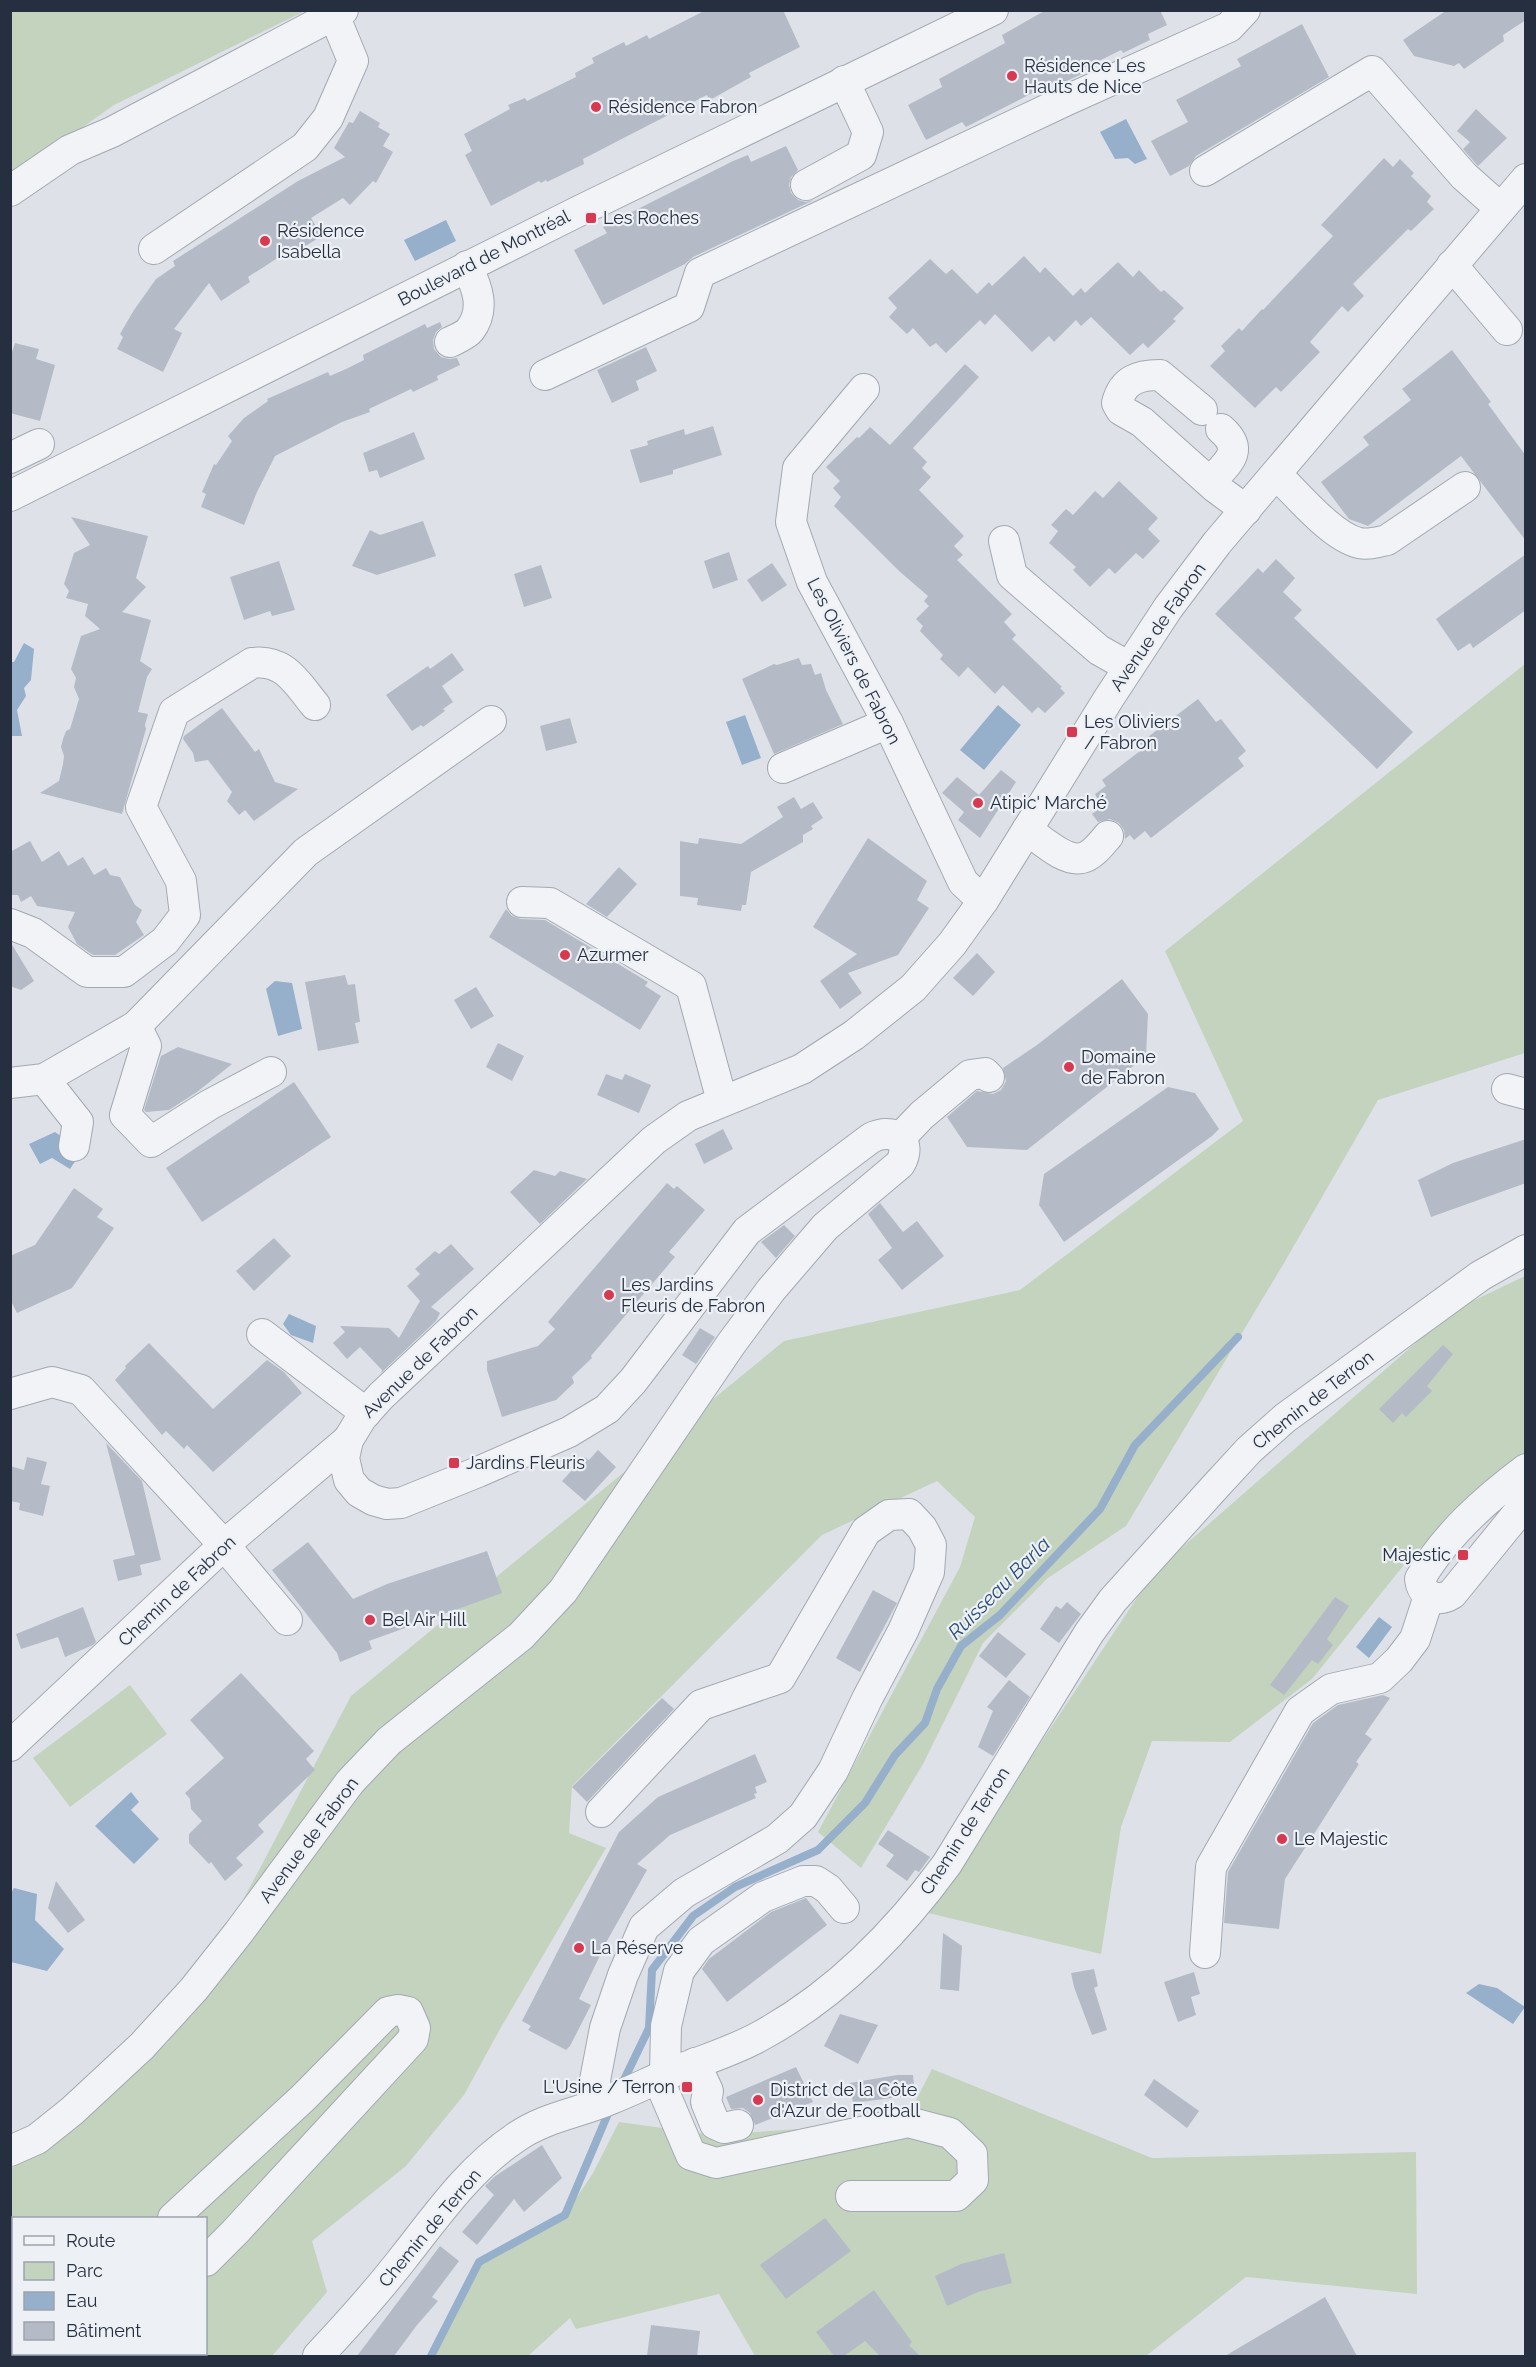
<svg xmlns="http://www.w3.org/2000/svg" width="1536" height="2367" font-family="Raleway,sans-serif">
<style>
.green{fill:#c3d3be;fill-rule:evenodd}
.water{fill:#96afcb}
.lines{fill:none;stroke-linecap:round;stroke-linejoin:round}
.stream{stroke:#96afcb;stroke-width:8}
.building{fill:#b4bbc6}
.minor-casing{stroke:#a3a9b2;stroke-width:32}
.minor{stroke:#f1f3f6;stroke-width:30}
.poi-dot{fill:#d73950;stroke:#edf1f6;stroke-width:2}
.labels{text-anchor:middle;stroke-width:4.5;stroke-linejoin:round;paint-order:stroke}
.poi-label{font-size:18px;fill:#262f40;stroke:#edf1f6;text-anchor:start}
.street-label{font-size:18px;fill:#262f40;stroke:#edf1f6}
.water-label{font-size:20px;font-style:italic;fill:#2d4e77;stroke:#edf1f6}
</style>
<rect width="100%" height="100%" fill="#dee2e8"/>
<g class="green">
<polygon points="11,11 305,11 114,105 11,178"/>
<path d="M1525 664V1053L1378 1100 1284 1263 1126 1526 1048 1578 983 1643 923 1764 861 1868 818 1832 960 1567 975 1517 937 1481 822 1535 572 1786 569 1833 606 1848 500 2029 464 2095 406 2166 312 2241 327 2292 272 2356H11V2169L168 2042 351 1696 784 1341 1020 1290 1243 1121 1165 951ZM14 2218H206V2354H14Z"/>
<polygon points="1525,1276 1525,1461 1412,1555 1312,1679 1230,1742 1152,1741 1121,1827 1101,1954 928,1913 1154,1572 1452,1311"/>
<polygon points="130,1685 167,1734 70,1807 33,1758"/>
<polygon points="932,2069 1152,2158 1416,2152 1417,2294 1246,2277 1146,2356 755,2356 719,2294 576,2329 570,2318 528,2356 431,2356 479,2262 565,2215 593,2173 619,2122 713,2135 800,2129 912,2108"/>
</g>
<g class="water">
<polygon points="1126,119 1147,159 1135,164 1128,158 1115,159 1100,132"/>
<polygon points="446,220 456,241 415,261 404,240"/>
<polygon points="24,643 34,649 31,680 24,688 26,696 17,710 22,736 11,736 11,662 14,662"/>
<polygon points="998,705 1021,725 984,770 960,750"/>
<polygon points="745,715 761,758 742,765 726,722"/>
<polygon points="275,981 292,983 302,1029 278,1036 266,989"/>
<polygon points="55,1132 82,1151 70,1169 52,1158 40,1164 29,1144"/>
<polygon points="289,1314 316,1326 313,1343 291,1335 283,1324"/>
<polygon points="1379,1617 1392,1627 1369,1658 1356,1647"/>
<polygon points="131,1792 139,1802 131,1810 159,1839 134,1864 95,1826"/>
<polygon points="14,1888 37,1894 35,1920 64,1949 47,1971 11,1962 10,1895"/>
<polygon points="1479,1984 1497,1988 1525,2007 1513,2024 1466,1993"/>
</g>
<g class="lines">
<g class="stream">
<polyline points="622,2084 649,2028 652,1970 693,1916 735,1887 818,1850 865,1803 895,1755 925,1723 937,1689 961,1646 1000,1615 1100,1509 1135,1445 1238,1337"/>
<polyline points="431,2356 479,2262 565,2215 610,2109"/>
</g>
</g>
<g class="building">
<polygon points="706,10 783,10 800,47 749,73 751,77 710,100 707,95 583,159 584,164 547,182 546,180 541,183 539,181 491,206 465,155 472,151 464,134 510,109 508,105 525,98 527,101 576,77 575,73 594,63 592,58 624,42 626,46 647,35 649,39"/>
<polygon points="1046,10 1160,10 1167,25 1148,34 1150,40 1123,53 1121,50 1083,69 1084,73 1058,85 1056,81 966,127 962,122 926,140 908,105 942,87 939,79 1005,43 1002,35"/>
<polygon points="1447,10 1526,10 1526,20 1503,35 1504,41 1464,69 1459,63 1454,66 1414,56 1403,40"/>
<polygon points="1302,24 1329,77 1196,156 1189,166 1170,176 1151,141 1188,122 1176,100 1241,66 1237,59"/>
<polygon points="1476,109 1507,138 1478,166 1463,149 1470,142 1457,131"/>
<polygon points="360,111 380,123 378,127 390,134 383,146 393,152 376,183 373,181 350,205 343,198 311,218 322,236 292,254 290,250 248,277 250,282 221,301 209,283 174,329 182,333 163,372 117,349 123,337 120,334 134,310 156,279 175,266 173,261 298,181 345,157 334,148 349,122 353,123"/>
<polygon points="786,146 798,170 791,177 789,185 791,193 798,200 806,202 814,200 693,257 685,264 603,305 574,250 607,233 603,227 614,221 733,161 748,155 751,162"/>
<polygon points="1384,158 1393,167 1400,159 1414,173 1411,176 1431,196 1427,202 1434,209 1411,231 1408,229 1353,284 1364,296 1348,312 1342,306 1310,342 1320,352 1281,392 1276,387 1255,408 1210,366 1225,351 1221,346 1239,328 1242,331 1262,309 1263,310 1333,236 1321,225"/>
<polygon points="1024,256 1040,273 1045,267 1073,296 1081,288 1085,293 1118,262 1133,277 1139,270 1161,292 1164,290 1184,308 1173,319 1176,321 1148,348 1143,343 1130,355 1091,317 1081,326 1076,320 1054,342 1049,336 1032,352 995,314 985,325 980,320 946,353 936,343 930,347 913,328 907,334 889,317 897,308 888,298 930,259 946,274 952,269 977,294 989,282 992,286"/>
<polygon points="440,322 442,327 436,332 433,340 434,349 441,357 449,359 457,358 460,365 437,376 438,380 413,392 411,389 369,409 370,412 342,422 275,456 257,492 244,525 201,507 206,494 202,492 214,464 216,465 232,441 228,436 244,418 268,401 267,399 328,372 330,376 346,369 364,360 363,355 425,324 427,328"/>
<polygon points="15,343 39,349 36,359 55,365 40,421 10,413 10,358"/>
<polygon points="646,347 657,371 636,381 639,390 612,403 597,370"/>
<polygon points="1452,350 1491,402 1488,404 1526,456 1526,541 1461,456 1368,526 1349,519 1321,482 1369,445 1363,437 1411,400 1402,389"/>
<polygon points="965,364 979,377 913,448 927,462 922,468 931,477 919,490 964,536 954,546 963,555 957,560 1012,614 1004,622 1016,635 1012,639 1062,687 1060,688 1065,693 1045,713 1038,707 1032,713 1003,685 995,694 968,667 959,677 940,659 943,655 920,631 923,626 916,619 929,606 924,601 928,596 899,571 834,506 841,497 833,488 840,481 826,467 857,437 859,438 870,427 890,445"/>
<polygon points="713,426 722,455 673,470 673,474 640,483 630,450 648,445 647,441 684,429 685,435"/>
<polygon points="414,432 425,459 380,478 377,470 369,472 363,453"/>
<polygon points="1119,481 1158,518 1148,529 1160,541 1143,559 1136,553 1115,574 1109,568 1090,587 1073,570 1076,567 1049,543 1058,531 1051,525 1066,509 1073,515 1095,491 1103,498"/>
<polygon points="71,517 148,536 136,578 146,587 122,612 151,620 140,661 152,669 147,677 138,712 148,714 145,725 146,729 122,814 40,793 59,781 63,764 64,756 61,747 63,739 66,731 70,729 79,699 74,687 76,678 71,669 81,636 100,629 85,616 88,604 66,598 69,591 64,584 74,553 90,545"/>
<polygon points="423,521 436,556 377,575 352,566 370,530 380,535"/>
<polygon points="729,552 738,580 713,589 704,561"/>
<polygon points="1526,554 1526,610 1473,648 1470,643 1458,651 1436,619"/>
<polygon points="1276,559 1295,578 1283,592 1302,610 1294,618 1413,732 1377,769 1215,614 1258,568 1263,573"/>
<polygon points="279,561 295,610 272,616 270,611 244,620 230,577"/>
<polygon points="772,563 787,585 762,602 747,580"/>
<polygon points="541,565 552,598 524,607 514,574"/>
<polygon points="452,653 464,670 442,686 453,702 443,709 445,711 423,727 421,725 412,731 386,695 428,666 430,669"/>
<polygon points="799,658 802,665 811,664 815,675 821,673 826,690 843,724 774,754 742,679 774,664 777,665"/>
<polygon points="1198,699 1216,722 1221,719 1246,751 1238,758 1244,766 1151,838 1145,831 1134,840 1130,835 1125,839 1124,830 1119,823 1110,819 1098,822 1092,814 1097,810 1092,804 1098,800 1095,794 1106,786 1102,780 1144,748 1140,743"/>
<polygon points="222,708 255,752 259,749 275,782 298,789 254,821 245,810 239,815 227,801 232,792 208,760 195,762 193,753 183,739 184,736"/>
<polygon points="570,718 577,743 546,751 540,726"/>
<polygon points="1001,770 1016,782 980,838 958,820 964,812 942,793 957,777 979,795"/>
<polygon points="794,797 801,809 813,802 823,818 811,826 813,829 803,835 803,842 751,872 746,905 742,905 741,911 697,905 698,898 680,896 680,841 698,844 699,838 741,844 783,817 777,807"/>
<polygon points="868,838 927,881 917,900 929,908 898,955 848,973 862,993 840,1009 820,981 857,954 813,927"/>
<polygon points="30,841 42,862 59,851 68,866 83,857 94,875 106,868 110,875 120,877 135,905 142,910 136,922 144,935 115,955 93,955 77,944 68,927 75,912 37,906 31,896 21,902 18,895 10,895 10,852"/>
<polygon points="619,867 637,884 607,917 586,904"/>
<polygon points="506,909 512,916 521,919 545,920 648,982 645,986 661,996 640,1030 489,937"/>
<polygon points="11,943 34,981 21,990 10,986"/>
<polygon points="977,953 995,972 973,996 953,978"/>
<polygon points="345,975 348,985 355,984 360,1022 355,1023 359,1043 318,1051 305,982"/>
<polygon points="1122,979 1148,1014 1146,1056 1027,1150 967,1147 947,1117 977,1091 993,1094 1001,1090 1006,1081 1003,1068 1037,1045"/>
<polygon points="476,987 494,1016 471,1029 454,1000"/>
<polygon points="498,1043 524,1056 512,1081 486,1067"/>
<polygon points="178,1047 232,1064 197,1092 169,1110 146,1112 144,1110 161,1056"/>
<polygon points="606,1074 622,1080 625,1074 651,1085 639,1113 597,1095"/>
<polygon points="294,1082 331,1137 202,1222 166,1168"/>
<polygon points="1168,1087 1195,1093 1219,1129 1212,1136 1064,1242 1039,1205 1044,1174"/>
<polygon points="723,1129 733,1149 704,1164 695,1144"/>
<polygon points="1526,1139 1526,1183 1431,1217 1418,1180 1453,1163"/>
<polygon points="534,1170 555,1176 560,1171 587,1179 540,1224 510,1192"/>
<polygon points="667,1183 674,1189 677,1186 705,1210 669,1252 675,1257 591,1356 592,1358 572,1377 574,1383 556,1400 502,1417 487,1370 487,1361 538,1346 555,1329 548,1322"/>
<polygon points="74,1188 103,1209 97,1217 114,1228 72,1288 17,1313 10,1299 10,1256 35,1245"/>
<polygon points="880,1203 903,1232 917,1221 944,1256 902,1290 878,1260 892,1248 868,1214"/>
<polygon points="784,1225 795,1236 776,1258 761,1242"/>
<polygon points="274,1238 291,1256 254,1291 236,1271"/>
<polygon points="451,1244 474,1269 431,1307 440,1313 436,1321 381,1373 382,1370 360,1347 347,1359 333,1343 345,1332 340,1326 389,1328 399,1338 420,1301 407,1286 420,1274 415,1269 435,1251 439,1254"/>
<polygon points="700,1328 715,1337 696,1364 682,1355"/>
<polygon points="149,1343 213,1409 267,1360 284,1372 302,1393 213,1472 187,1445 184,1449 166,1431 162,1435 115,1380 126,1368 125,1366"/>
<polygon points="1443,1345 1453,1354 1427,1386 1432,1391 1406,1417 1402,1413 1393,1423 1379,1409"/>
<polygon points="106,1443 142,1481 161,1560 140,1565 142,1575 118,1581 113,1560 135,1555"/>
<polygon points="598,1450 616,1467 585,1501 562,1481 584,1457 589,1460"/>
<polygon points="27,1457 47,1462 41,1484 50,1486 43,1516 19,1510 20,1503 10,1501 10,1466 24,1470"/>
<polygon points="308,1542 353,1599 387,1584 487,1551 502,1593 369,1641 372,1649 340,1662 337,1653 272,1570"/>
<polygon points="873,1590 897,1603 860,1672 836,1658"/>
<polygon points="1335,1597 1349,1606 1327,1639 1333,1645 1318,1664 1312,1660 1284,1695 1270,1685"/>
<polygon points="1067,1602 1081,1614 1059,1643 1040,1629 1056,1606 1061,1609"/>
<polygon points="83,1607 96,1642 93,1645 65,1657 58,1637 21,1649 16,1634"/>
<polygon points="998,1632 1026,1654 1006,1678 979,1656"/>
<polygon points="241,1673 314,1751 306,1759 315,1770 258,1825 264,1832 236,1858 243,1865 225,1881 211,1862 209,1864 189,1843 189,1834 202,1821 191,1809 190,1799 185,1793 224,1758 190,1720"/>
<polygon points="1009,1680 1030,1697 993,1756 978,1747 993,1711 987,1707"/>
<polygon points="1383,1695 1390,1698 1365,1734 1372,1739 1356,1762 1359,1764 1285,1879 1279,1929 1224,1923 1228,1872 1313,1723 1338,1705"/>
<polygon points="662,1698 674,1709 587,1802 572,1787"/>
<polygon points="755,1754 767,1782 755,1787 757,1793 754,1794 756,1798 670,1835 637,1864 647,1870 608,1939 579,1999 591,2005 570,2046 566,2050 528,2030 531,2026 522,2021 619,1832 658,1797"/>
<polygon points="888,1830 930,1857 919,1872 915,1870 907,1881 886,1866 894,1855 878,1844"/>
<polygon points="56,1881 85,1920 68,1933 48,1908"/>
<polygon points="806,1898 827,1925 727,2002 702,1969 709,1959 771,1912"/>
<polygon points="943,1933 962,1946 959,1991 940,1989"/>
<polygon points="1094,1969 1098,1986 1094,1988 1107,2030 1092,2035 1074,1987 1071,1973"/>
<polygon points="1194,1972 1200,1994 1191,1997 1196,2015 1178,2022 1164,1982"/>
<polygon points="840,2014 878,2025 858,2064 824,2046"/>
<polygon points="796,2067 813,2102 755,2125 750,2113 743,2108 731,2109 726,2097"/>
<polygon points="897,2075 913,2075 915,2095 853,2103 850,2083"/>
<polygon points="1154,2079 1199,2111 1187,2128 1144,2095"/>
<polygon points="542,2145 562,2178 524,2212 514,2199 477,2245 462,2232 494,2195 485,2186 494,2177"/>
<polygon points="825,2218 851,2251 786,2299 760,2265"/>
<polygon points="440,2246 459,2261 432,2297 438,2301 417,2325 394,2356 357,2356"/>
<polygon points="1004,2253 1012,2283 978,2292 947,2306 935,2276 961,2264"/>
<polygon points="874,2290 912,2342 909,2345 920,2356 880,2356 865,2341 844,2356 834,2356 816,2332"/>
<polygon points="1325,2297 1357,2356 1225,2356"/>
<polygon points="651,2325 700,2331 697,2356 647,2356"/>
</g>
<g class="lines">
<defs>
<g id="minor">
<polyline points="1205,171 1372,71 1464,176 1500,208"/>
<polyline points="806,185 861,155 868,132 844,81"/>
<polyline points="10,191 70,150 112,132 343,10"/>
<polyline points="154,249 305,147 328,118 353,61 334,15"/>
<polyline points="1452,265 1507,330"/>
<path d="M450 342C456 339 466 335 470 330 486 309 477 287 467 266"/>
<polyline points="545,375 689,307 700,273 1065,101 1229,27 1245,10"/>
<polyline points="864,389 798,468 791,522 812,582 888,723 963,882 983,901"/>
<path d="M1202 410 1160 375C1138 375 1123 380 1117 403L1121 410 1142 422 1216 488 1246 510"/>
<polyline points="10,458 39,444"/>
<path d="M1277 475C1298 495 1331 536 1359 543 1369 545 1378 542 1387 540L1465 487"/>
<path d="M1210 482C1227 463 1246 451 1221 429"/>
<polyline points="10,496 579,211 993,10"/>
<polyline points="1004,541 1012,575 1099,650 1129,667"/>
<polyline points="783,768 888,723"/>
<path d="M1027 830C1041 839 1064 862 1082 858 1092 856 1102 843 1108 836"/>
<polyline points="522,902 550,903 691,986 722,1101"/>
<path d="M10 924 33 933 87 972H124L165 941 185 915 181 881 141 807 174 712 252 663C285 659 297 683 315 705"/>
<polyline points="136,1026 146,1046 125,1115 151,1142 209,1105 271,1072"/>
<polyline points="44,1079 78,1122 74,1146"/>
<polyline points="10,1083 44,1079 136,1026 306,852 491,721"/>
<polyline points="1507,1089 1526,1094"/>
<polyline points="900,1138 922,1115 970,1075 985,1073 989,1077"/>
<polyline points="262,1334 366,1413"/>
<polyline points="10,1394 52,1382 81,1390 224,1545 287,1620"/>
<path d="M1526 1469C1486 1499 1445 1535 1420 1579 1422 1596 1437 1603 1452 1594L1526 1503"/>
<polyline points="10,1746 224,1545 348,1440"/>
<polyline points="1205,1953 1211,1867 1300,1711 1331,1689 1380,1678 1399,1660 1415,1639 1429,1596"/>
<polyline points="695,2063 708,2091 706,2102 715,2124 724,2128 738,2125"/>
<polyline points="665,2075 666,2026 679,1971 701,1941 763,1897 803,1881 816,1881 828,1889 844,1908"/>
<polyline points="658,2078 691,2155 716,2163 908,2122 950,2133 972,2154 973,2180 956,2196 851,2196"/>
<polyline points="597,2103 595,2080 605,2028 623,1975 644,1927 684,1893 777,1839 803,1816 833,1771 867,1699 903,1631 929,1572 931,1545 922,1528 909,1514 889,1515 866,1531 780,1678 701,1705 601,1812"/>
<path d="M10 2151 37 2139 72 2111 142 2046 194 1989 239 1932 350 1782 389 1741 521 1636 563 1591 731 1344 771 1290 825 1227 900 1164C914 1140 893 1127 871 1138L747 1231 633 1381 607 1409 569 1432 478 1472 401 1503 387 1504 373 1500 359 1492 349 1480 344 1458 348 1440 362 1417 381 1396 654 1140 688 1116 802 1069 854 1035 913 988 952 944 983 901 1109 698 1168 608 1217 543 1526 179"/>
<polyline points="173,2218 303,2098 388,2012 398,2010 408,2012 415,2028 413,2039 235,2232 206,2261"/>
<polyline points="10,2282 14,2282"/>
<polyline points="107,2356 110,2354"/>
<path d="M318 2356C348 2324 377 2292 404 2257 438 2214 469 2169 515 2138 544 2117 579 2113 611 2099 634 2090 655 2079 678 2070 706 2059 736 2050 762 2035 835 1995 898 1931 947 1864L1089 1633 1113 1600 1214 1488 1249 1450 1285 1418 1480 1276 1526 1250"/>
</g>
</defs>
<use href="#minor" class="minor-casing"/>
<use href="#minor" class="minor"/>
</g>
<g class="poi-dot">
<circle cx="1012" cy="76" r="6"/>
<circle cx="596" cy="107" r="6"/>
<rect x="585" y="212" width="12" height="12" rx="3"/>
<circle cx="265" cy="241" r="6"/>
<rect x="1066" y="726" width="12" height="12" rx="3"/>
<circle cx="978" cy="803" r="6"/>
<circle cx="565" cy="955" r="6"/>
<circle cx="1069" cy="1067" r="6"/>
<circle cx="609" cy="1295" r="6"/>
<rect x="448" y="1457" width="12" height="12" rx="3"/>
<rect x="1457" y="1549" width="12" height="12" rx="3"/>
<circle cx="370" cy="1620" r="6"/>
<circle cx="1282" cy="1839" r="6"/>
<circle cx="579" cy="1948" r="6"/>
<rect x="681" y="2081" width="12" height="12" rx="3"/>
<circle cx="758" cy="2100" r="6"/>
</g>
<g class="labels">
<g class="poi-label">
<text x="1024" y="72">Résidence Les<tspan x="1024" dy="21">Hauts de Nice</tspan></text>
<text x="608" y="113">Résidence Fabron</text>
<text x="603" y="224">Les Roches</text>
<text x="277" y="237">Résidence<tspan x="277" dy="21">Isabella</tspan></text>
<text x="1084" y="728">Les Oliviers<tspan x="1084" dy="21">/ Fabron</tspan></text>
<text x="990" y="809">Atipic' Marché</text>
<text x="577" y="961">Azurmer</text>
<text x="1081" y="1063">Domaine<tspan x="1081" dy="21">de Fabron</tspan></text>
<text x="621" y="1291">Les Jardins<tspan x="621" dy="21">Fleuris de Fabron</tspan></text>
<text x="466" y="1469">Jardins Fleuris</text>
<text x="1451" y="1561" text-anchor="end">Majestic</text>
<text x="382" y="1626">Bel Air Hill</text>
<text x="1294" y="1845">Le Majestic</text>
<text x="591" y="1954">La Réserve</text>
<text x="675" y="2093" text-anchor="end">L'Usine / Terron</text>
<text x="770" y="2096">District de la Côte<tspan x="770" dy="21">d'Azur de Football</tspan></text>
</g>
<g class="street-label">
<text transform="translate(484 258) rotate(-27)" y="6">Boulevard de Montréal</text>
<text transform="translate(1158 627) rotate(-55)" y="6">Avenue de Fabron</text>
<text transform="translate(854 661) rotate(63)" y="6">Les Oliviers de Fabron</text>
<text transform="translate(420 1362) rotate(-44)" y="6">Avenue de Fabron</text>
<text transform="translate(1313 1400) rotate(-38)" y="6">Chemin de Terron</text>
<text transform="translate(177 1591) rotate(-43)" y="6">Chemin de Fabron</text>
<text transform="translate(965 1831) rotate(-57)" y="6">Chemin de Terron</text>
<text transform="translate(309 1840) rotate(-53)" y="6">Avenue de Fabron</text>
<text transform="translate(430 2228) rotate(-50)" y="6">Chemin de Terron</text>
</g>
<g class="water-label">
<text transform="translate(999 1588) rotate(-45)" y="7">Ruisseau Barla</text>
</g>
</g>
<rect width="1536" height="2367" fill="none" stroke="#262f40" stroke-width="24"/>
<rect x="12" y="2217" width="195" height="138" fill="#edf1f6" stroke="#9da3ad" stroke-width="1.5"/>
<rect x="24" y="2236" width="30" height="9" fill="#f1f3f6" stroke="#9da3ad" stroke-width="1.5"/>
<text x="66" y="2247" font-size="18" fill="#262f40">Route</text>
<rect x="24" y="2262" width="30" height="18" fill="#c3d3be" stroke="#9da3ad" stroke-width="1.5"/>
<text x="66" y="2277" font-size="18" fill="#262f40">Parc</text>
<rect x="24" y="2292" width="30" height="18" fill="#96afcb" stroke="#9da3ad" stroke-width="1.5"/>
<text x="66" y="2307" font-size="18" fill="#262f40">Eau</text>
<rect x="24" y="2322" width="30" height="18" fill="#b4bbc6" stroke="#9da3ad" stroke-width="1.5"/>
<text x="66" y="2337" font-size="18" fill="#262f40">Bâtiment</text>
</svg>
